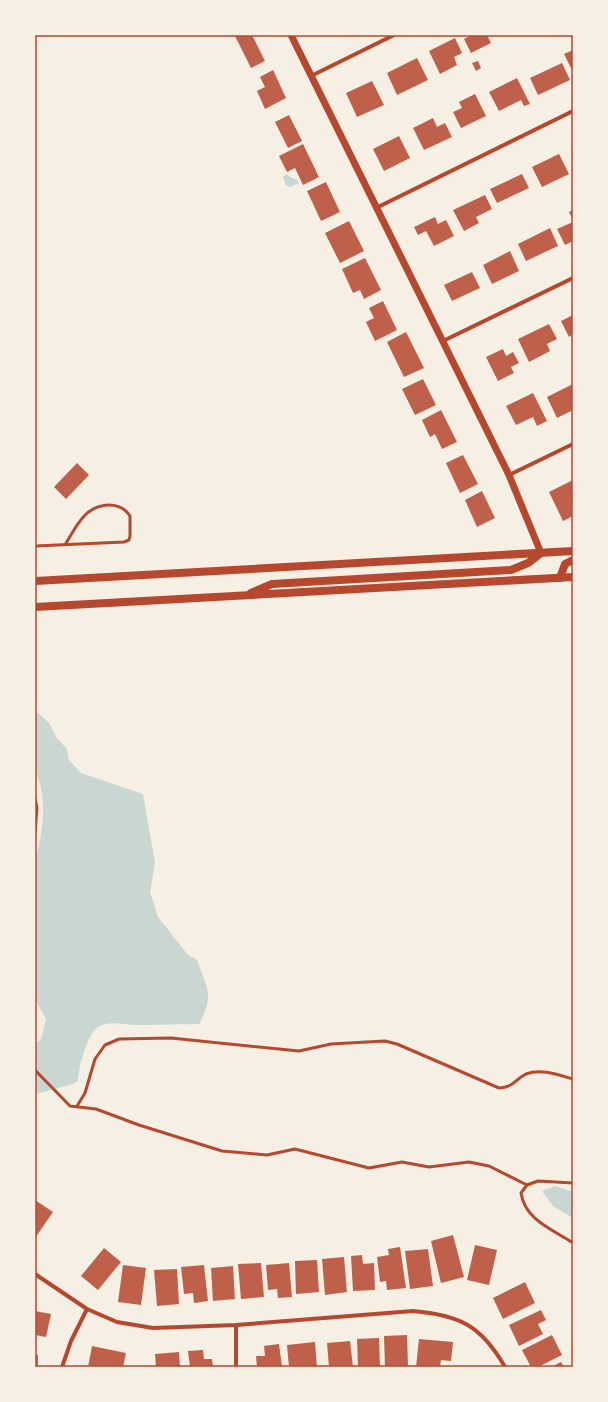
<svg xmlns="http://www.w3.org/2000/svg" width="608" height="1402" font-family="Ubuntu,sans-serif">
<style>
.water{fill:#c9d6d2}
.building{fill:#bf614a}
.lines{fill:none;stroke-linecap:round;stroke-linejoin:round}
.service{stroke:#b5482f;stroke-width:3}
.minor{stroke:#b5482f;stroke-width:4}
.tertiary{stroke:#b5482f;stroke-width:7}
.secondary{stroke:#b5482f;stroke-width:8}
.neatline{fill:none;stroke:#b5482f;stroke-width:1.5}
</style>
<rect width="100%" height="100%" fill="#f6efe4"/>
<g class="water">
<polygon points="287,174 290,177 297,180 299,183 290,187 286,185 283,177"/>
<path d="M35 710 49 723 56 737 67 749 69 760 81 773 143 794 155 863 150 892 158 917 188 955 197 960C207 989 215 995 199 1024 178 1024 158 1025 137 1025 125 1025 109 1020 98 1027 87 1034 78 1069 78 1081L70 1085 35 1094V1044L41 1039 46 1019 35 999V859C43 836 48 795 35 772Z"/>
<polygon points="555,1186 573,1192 573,1218 553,1206 542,1191"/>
</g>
<g class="building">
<polygon points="237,35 252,35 265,61 251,68 235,36"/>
<polygon points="472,35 487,35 491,43 471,53 464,39"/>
<polygon points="455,38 462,53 454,57 457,65 440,74 429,51"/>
<polygon points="573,50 573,72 564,54"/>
<polygon points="417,58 428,80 397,95 387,73"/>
<polygon points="478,61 481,68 476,71 472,63"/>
<polygon points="562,63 570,80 538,95 530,78"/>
<polygon points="273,70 286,98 265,109 257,91 265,87 260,77"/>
<polygon points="517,78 530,104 524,106 521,100 499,111 489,92"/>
<polygon points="372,81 384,105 357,117 346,93"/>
<polygon points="475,94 486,116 461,128 453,112 462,108 459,102"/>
<polygon points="289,115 302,141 288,148 275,122"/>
<polygon points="433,118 437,127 445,123 452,137 424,150 413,128"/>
<polygon points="399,136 410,158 384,171 373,149"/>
<polygon points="303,144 319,177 303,185 295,168 287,172 279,156"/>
<polygon points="559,154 569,174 542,187 532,167"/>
<polygon points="522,174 529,188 497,203 490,189"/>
<polygon points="326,182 340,212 321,221 307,191"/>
<polygon points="485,195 492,209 476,217 479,223 464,231 453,210"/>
<polygon points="573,210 573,220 569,212"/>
<polygon points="435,217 438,224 446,220 454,236 434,246 426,231 418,235 414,227"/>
<polygon points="349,221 364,251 340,263 325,233"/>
<polygon points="573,222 573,241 565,245 557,229"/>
<polygon points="550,228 558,246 526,261 518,244"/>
<polygon points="510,251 519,271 492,284 483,265"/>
<polygon points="365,258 381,290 364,299 360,290 353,293 342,269"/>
<polygon points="472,272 480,288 452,301 444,285"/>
<polygon points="383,301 397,330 375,341 366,322 374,318 369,308"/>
<polygon points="573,315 573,338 572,335 569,337 561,321"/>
<polygon points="549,324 557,339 547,344 550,351 529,362 518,339"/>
<polygon points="406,332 424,368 404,377 387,342"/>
<polygon points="503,349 506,356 513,352 519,363 511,367 514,373 498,381 486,357"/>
<polygon points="423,379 436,405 415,415 402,389"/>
<polygon points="573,384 573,410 557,418 547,397"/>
<polygon points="533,393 547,421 537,426 533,417 516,425 506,406"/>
<polygon points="441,410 457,442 442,449 435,434 430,437 422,420"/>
<polygon points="463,455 478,484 460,493 446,463"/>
<polygon points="77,463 89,475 66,499 54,487"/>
<polygon points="573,480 573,516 563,521 549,492"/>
<polygon points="482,491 495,518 477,527 465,500"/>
<polygon points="35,1200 53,1212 35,1238"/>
<polygon points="453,1235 464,1277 441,1283 431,1241"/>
<polygon points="475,1245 497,1250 489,1285 467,1280"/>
<polygon points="400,1247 406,1288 387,1290 386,1281 380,1282 377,1257 389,1255 388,1249"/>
<polygon points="104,1248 121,1262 98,1290 81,1276"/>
<polygon points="428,1249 433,1286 410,1289 405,1251"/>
<polygon points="362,1255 363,1264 374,1263 375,1290 353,1291 351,1256"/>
<polygon points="344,1257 347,1292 325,1295 322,1259"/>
<polygon points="317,1260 319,1292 296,1294 295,1261"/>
<polygon points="261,1263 264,1297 241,1299 238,1264"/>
<polygon points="289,1263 292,1297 278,1298 277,1289 268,1290 266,1265"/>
<polygon points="123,1265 146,1268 141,1305 118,1302"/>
<polygon points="204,1265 208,1301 194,1303 193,1293 184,1294 181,1267"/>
<polygon points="233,1266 235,1299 213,1301 211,1268"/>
<polygon points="177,1269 179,1304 157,1306 154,1270"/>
<polygon points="525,1282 535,1303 503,1319 493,1298"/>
<polygon points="541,1310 546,1320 538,1324 543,1334 519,1346 509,1325"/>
<polygon points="35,1311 51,1314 46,1337 35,1335"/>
<polygon points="407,1335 408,1367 385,1367 384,1336"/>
<polygon points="552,1335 562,1355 538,1367 531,1367 522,1350"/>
<polygon points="379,1338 380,1367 358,1367 357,1339"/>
<polygon points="419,1339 453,1342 451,1361 441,1360 440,1367 416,1367"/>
<polygon points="350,1341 353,1367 329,1367 327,1343"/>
<polygon points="315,1342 317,1367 289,1367 287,1345"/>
<polygon points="279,1344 282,1367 257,1367 256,1356 265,1356 264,1346"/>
<polygon points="92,1346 126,1353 123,1367 88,1367"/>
<polygon points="203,1350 204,1359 212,1359 213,1367 190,1367 188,1351"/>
<polygon points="179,1352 180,1367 156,1367 155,1354"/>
<rect x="35" y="1355" width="3" height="12"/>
<polygon points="561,1362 564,1367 551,1367"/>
</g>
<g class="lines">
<g class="service">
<path d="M35 546 124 542 129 540 130 536V516C125 508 118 505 109 505 85 505 76 527 65 545"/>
<polyline points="35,798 37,808 35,833"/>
<polyline points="35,1070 70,1106 96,1109 139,1125 222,1151 267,1155 295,1149 369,1168 402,1162 429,1167 469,1162 489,1166 527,1185"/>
<path d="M77 1106 85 1093 95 1059 105 1045 119 1039 171 1038 299 1051 331 1044 385 1041 397 1044 499 1088C514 1087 514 1080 526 1074 541 1068 559 1075 573 1079"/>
<path d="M573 1183 538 1181 527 1185 521 1193C525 1220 552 1229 573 1243"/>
</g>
<g class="minor">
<polyline points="311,76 394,35"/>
<polyline points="376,208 573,111"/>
<polyline points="443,341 573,278"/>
<polyline points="509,475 573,444"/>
<path d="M35 1274 87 1309 117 1322 153 1328 236 1325 413 1311C459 1315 481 1325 505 1367"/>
<polyline points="236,1325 236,1367"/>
<polyline points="62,1367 71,1341 87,1309"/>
</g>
<polyline class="tertiary" points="291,35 509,475 541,553"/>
<g class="secondary">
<polyline points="560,578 565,564 573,560"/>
<polyline points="35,581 573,551"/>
<polyline points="251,593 272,584 511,570 528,563 541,553"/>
<polyline points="35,607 573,577"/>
</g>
</g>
<rect width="608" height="1402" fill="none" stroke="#f6efe4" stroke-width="72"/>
<rect x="36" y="36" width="536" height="1330" class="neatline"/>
</svg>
